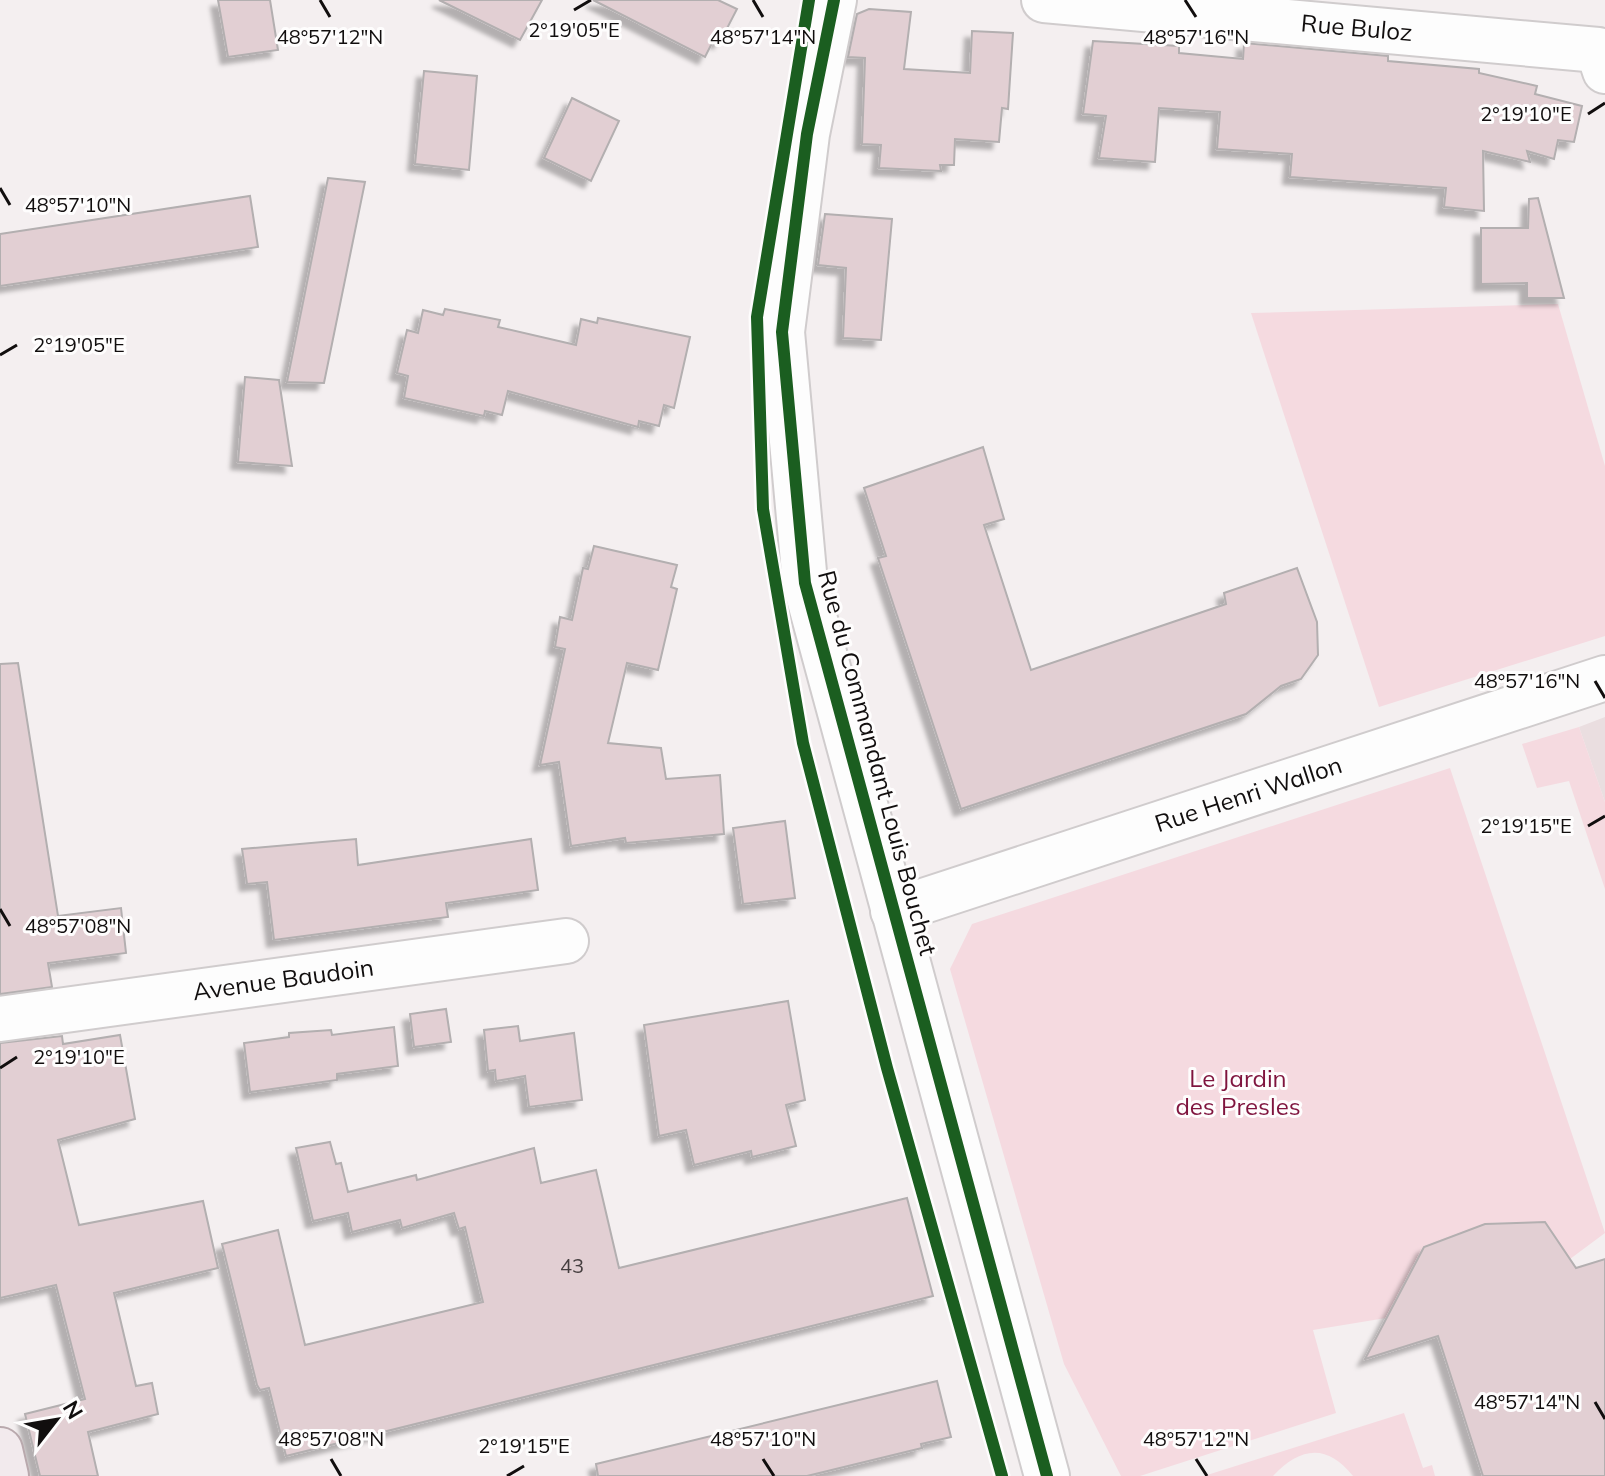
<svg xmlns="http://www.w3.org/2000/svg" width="1605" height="1476" font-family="Mulish,sans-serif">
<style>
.built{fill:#eadee0}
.green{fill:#f5dae0}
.building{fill:#e2cfd3;stroke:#b3afb0;stroke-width:2;filter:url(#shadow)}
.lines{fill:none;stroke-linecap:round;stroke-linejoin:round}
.minor-casing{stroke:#d0cccd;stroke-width:48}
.primary-casing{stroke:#b9a9ad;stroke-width:48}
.minor{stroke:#fdfdfd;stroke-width:44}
.primary{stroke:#f2eaed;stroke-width:44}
.cycleway-casing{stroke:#fefdfd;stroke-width:17}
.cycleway{stroke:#1b5e20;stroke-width:12}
.ticks{fill:none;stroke:#110e0e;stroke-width:3}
.labels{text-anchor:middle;stroke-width:6;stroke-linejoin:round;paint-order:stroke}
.number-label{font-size:20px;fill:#453e3f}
.street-label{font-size:24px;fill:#110e0e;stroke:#fefdfd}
.park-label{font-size:24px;fill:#7f143e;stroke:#fefdfd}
.ticks-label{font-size:20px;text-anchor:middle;fill:#110e0e;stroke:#fefdfd;stroke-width:6;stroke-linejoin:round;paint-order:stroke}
</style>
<defs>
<filter id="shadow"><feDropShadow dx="-7" dy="7" stdDeviation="2" flood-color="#0004"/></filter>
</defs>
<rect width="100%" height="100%" fill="#f4eff0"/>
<polygon class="built" points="1605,717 1605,802 1579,727"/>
<g class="green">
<polygon points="1558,304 1605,466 1605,636 1379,707 1251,313"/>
<polygon points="1579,727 1605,802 1605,889 1569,781 1537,788 1522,744"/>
<polygon points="1450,768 1605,1233 1570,1259 1544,1222 1487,1223 1424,1249 1386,1318 1313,1330 1336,1413 1140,1476 1121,1476 1064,1364 950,969 972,924"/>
<path d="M1404 1413 1423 1468 1432 1465 1435 1476H1353C1327 1443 1300 1447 1273 1476H1204Z"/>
</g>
<g class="building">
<polygon points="218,0 270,0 278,50 228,57"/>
<polygon points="439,0 542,0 520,40"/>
<polygon points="593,0 718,0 737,9 720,42 714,39 705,57"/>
<polygon points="869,9 911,12 904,69 970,73 972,31 1013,33 1008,109 1002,108 999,142 955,139 954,165 940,165 941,171 879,168 881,145 862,144 865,58 848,57 857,14"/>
<polygon points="1093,41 1179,46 1179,53 1243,59 1244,43 1388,56 1388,61 1479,69 1479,73 1537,86 1535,94 1582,106 1574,142 1558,140 1554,159 1527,151 1530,162 1483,151 1484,211 1444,207 1446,188 1290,177 1292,154 1217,149 1220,112 1159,108 1155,162 1099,158 1106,116 1083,114"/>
<polygon points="424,71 477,76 469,170 415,164"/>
<polygon points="572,98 619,121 591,181 544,158"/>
<polygon points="328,178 365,182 324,383 287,382"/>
<polygon points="250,196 258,247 0,286 0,234"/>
<polygon points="1538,198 1564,298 1527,298 1527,283 1481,284 1481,228 1528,228 1529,199"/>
<polygon points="825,214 892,219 881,340 843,338 846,268 818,265"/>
<polygon points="445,309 500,320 498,327 576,345 581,319 597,323 598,318 690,337 674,408 664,405 659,426 639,421 638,427 508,391 502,415 485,411 484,416 404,398 408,376 397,373 407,330 418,333 423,310 443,315"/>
<polygon points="245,377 279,380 292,466 238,462"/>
<polygon points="983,447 1004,519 984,525 1031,670 1226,604 1224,593 1297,568 1317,622 1318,655 1301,679 1281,686 1246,714 961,809 878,558 886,556 864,488"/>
<polygon points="594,546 677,565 671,587 677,589 658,670 627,663 608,743 661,748 666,779 720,775 724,834 626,843 625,838 571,846 559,762 540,765 565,649 555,647 560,617 572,620 583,568 588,569"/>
<polygon points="18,663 58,916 121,908 126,953 48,963 52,987 0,994 0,664"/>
<polygon points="785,821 795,898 743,904 733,828"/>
<polygon points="356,839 358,865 531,839 538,890 446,903 448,917 274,940 267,882 247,884 242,849"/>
<polygon points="788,1001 805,1100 786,1105 796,1146 752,1157 751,1151 694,1165 686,1130 659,1136 644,1025"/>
<polygon points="446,1009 451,1042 414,1047 410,1014"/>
<polygon points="518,1026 520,1041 574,1033 582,1100 529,1107 525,1076 496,1081 495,1070 488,1071 484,1030"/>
<polygon points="394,1027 398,1066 337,1074 337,1080 250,1092 244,1043 289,1037 289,1033 331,1030 332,1035"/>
<polygon points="120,1035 135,1119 58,1140 79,1225 203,1201 218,1268 114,1293 136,1386 152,1383 158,1414 88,1432 98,1476 40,1476 25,1414 85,1399 56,1285 0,1298 0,1043 62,1036 63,1044"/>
<polygon points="330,1142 336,1164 341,1163 348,1192 416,1175 417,1180 534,1148 541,1183 596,1170 619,1268 907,1198 933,1296 286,1456 269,1388 260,1390 257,1385 222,1244 278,1230 305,1345 483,1302 465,1227 459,1229 454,1213 402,1228 400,1220 352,1232 348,1213 313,1221 296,1148"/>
<polygon points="1545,1222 1576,1268 1605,1259 1605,1476 1483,1476 1438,1336 1365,1359 1424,1247 1485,1224"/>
<polygon points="937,1381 951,1437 921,1444 922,1448 807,1476 598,1476 596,1464"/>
</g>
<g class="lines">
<defs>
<g id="minor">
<polyline points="834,0 807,134 782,332 805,583 1047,1476"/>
<path id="s1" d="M1044 0 1598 50 1605 71"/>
<path id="s2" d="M893 911 1605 678"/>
<path id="s3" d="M0 1019 566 941"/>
</g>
<polyline id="primary" points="0,1450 6,1476"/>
</defs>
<use href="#minor" class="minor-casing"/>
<use href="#primary" class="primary-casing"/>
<use href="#minor" class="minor"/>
<use href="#primary" class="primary"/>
<defs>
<g id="cycleway">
<polyline points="809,0 757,317 763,509 803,743 887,1068 1002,1476"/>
<polyline points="834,0 807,134 782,332 805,583 1047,1476"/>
</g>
</defs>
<use href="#cycleway" class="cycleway-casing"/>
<use href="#cycleway" class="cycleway"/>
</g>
<path class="ticks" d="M320 0 330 17M753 0 763 17M1185 0 1196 17M574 10 591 0M1588 114 1605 103M0 188 10 205M0 355 17 345M1595 681 1605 698M1588 826 1605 816M0 909 10 926M0 1068 17 1057M1595 1402 1605 1419M331 1459 341 1476M763 1459 774 1476M1196 1459 1207 1476M507 1476 524 1466"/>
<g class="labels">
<g class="number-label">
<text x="572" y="1273">43</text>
</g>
<g class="street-label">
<text dy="8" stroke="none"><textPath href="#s1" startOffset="314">Rue Buloz</textPath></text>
<text transform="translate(877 763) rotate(75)" y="8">Rue du Commandant Louis Bouchet</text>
<text dy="8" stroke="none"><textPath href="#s2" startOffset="374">Rue Henri Wallon</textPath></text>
<text dy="8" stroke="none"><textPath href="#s3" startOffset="286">Avenue Baudoin</textPath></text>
</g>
<g class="park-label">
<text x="1238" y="1087">Le Jardin<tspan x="1238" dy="28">des Presles</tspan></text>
</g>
</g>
<g class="ticks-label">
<text x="574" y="37">2°19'05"E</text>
<text x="330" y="44">48°57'12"N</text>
<text x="1196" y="44">48°57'16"N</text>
<text x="763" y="44">48°57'14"N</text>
<text x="1526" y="121">2°19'10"E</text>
<text x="78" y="212">48°57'10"N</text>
<text x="79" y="352">2°19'05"E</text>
<text x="1527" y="688">48°57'16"N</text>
<text x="1526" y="833">2°19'15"E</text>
<text x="78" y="933">48°57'08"N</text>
<text x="79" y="1064">2°19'10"E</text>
<text x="1527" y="1409">48°57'14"N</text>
<text x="331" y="1446">48°57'08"N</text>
<text x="763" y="1446">48°57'10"N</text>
<text x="1196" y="1446">48°57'12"N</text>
<text x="524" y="1453">2°19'15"E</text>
</g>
<g transform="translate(56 1420) rotate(59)" stroke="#fefdfd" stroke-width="6" paint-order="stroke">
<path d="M0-6L14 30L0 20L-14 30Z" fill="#110e0e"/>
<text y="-12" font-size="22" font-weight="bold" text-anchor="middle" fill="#110e0e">N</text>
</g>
</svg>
